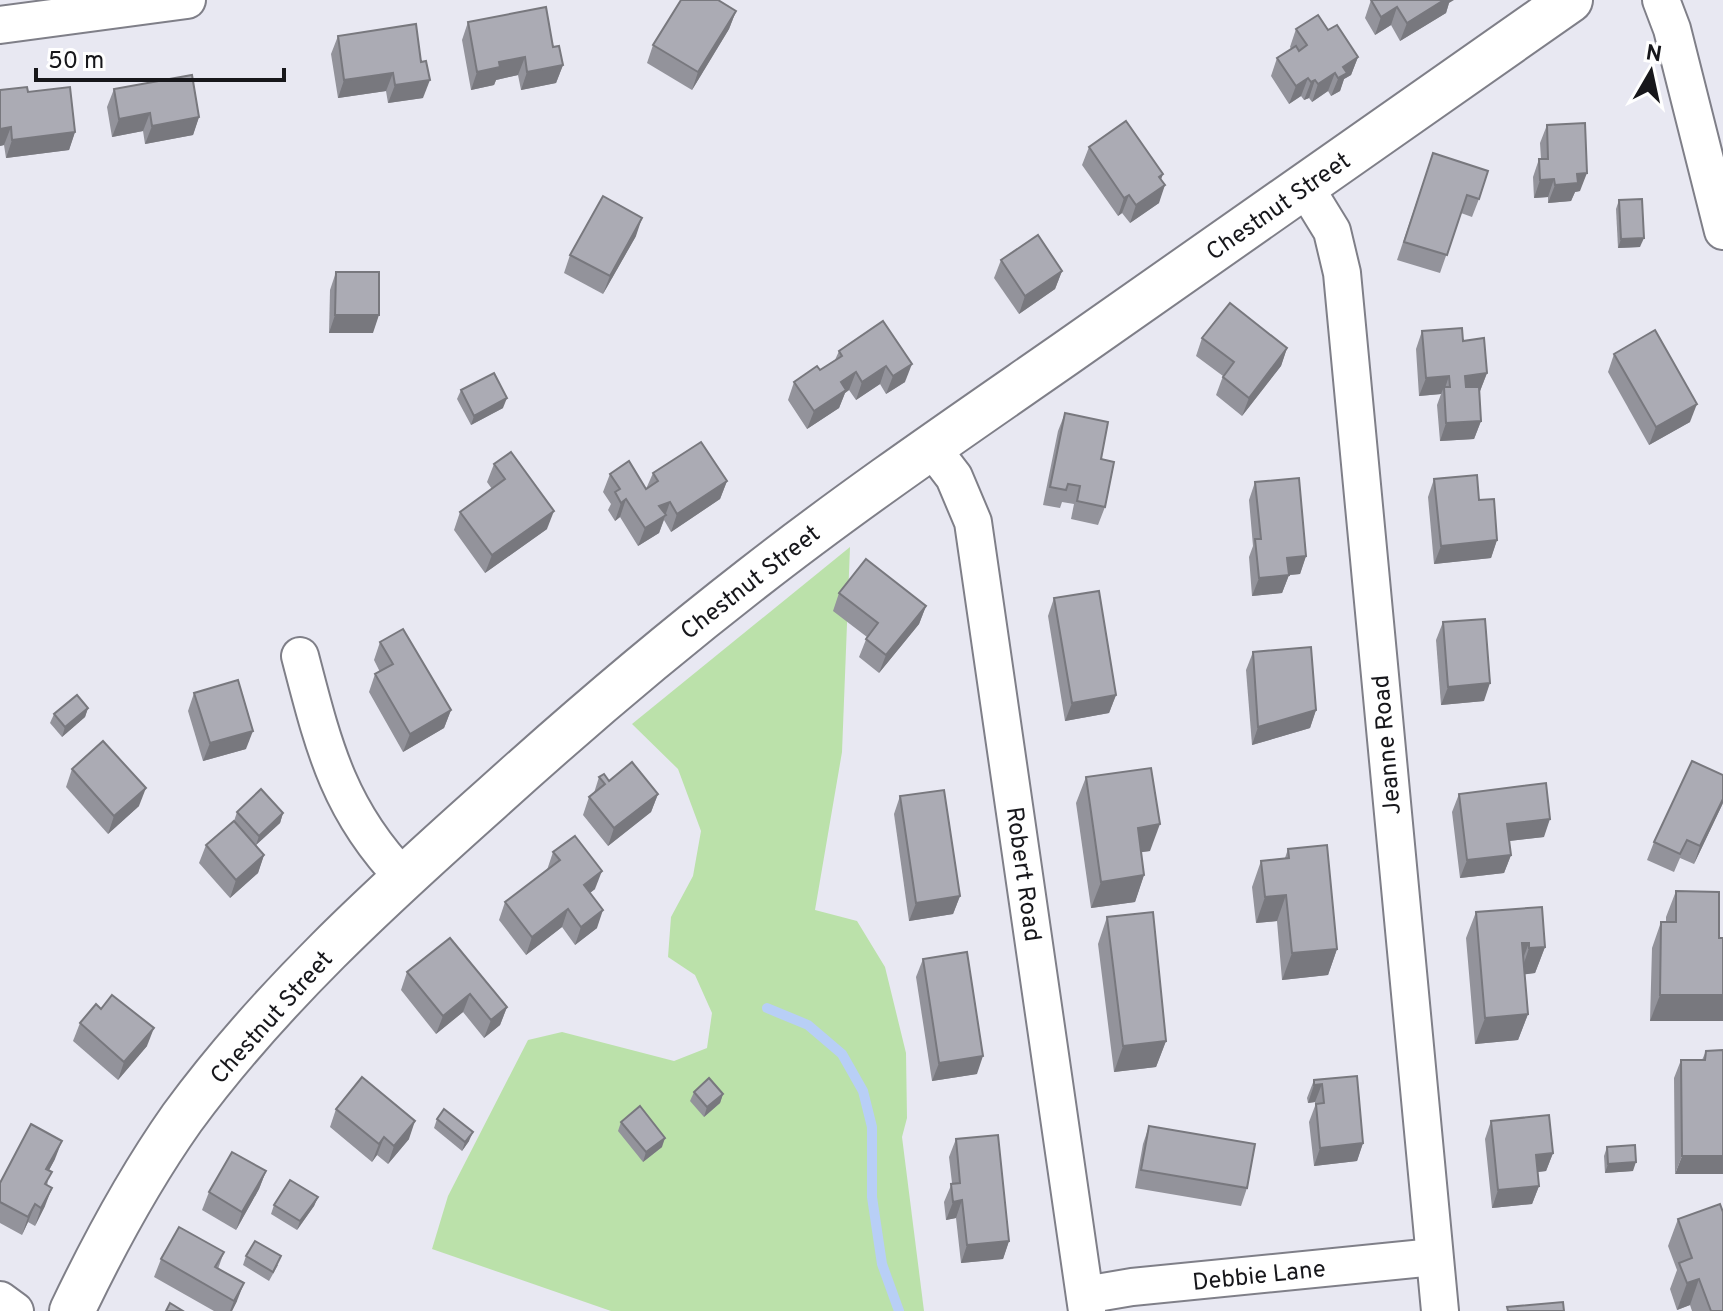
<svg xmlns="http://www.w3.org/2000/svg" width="1723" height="1311" font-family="Overpass,sans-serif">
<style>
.green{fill:#bbe1aa}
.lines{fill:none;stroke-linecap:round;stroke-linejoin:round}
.stream{stroke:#b8cff6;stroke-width:10}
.street-casing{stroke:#7f7f88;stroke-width:40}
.secondary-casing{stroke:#7f7f88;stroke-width:48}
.street{stroke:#fff;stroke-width:36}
.secondary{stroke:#fff;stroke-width:44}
.wall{fill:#93939b}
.shaded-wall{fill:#78787e}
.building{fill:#ababb4;stroke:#78787e;stroke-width:2}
.labels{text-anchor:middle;stroke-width:7;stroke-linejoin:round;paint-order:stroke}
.street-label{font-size:24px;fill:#17171b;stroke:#fff}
</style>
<rect width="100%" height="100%" fill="#e8e8f2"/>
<polygon class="green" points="850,547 842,752 815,910 857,921 885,967 906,1053 907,1118 902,1137 924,1311 611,1311 432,1249 448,1196 528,1040 562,1032 674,1061 707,1048 712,1013 695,975 668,957 671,917 693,876 701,831 678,769 632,724"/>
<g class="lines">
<polyline class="stream" points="767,1008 808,1025 842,1054 863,1091 872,1127 872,1197 882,1264 899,1311"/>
<defs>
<g id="street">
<polyline points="1661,0 1672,29 1723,231"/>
<polyline points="0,25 187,0"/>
<polyline points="1305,187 1332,231 1342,273 1440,1311"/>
<polyline points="931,447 954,477 973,522 1087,1311"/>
<path d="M300 656C323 744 338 810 404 878"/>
<polyline points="1085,1295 1132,1287 1434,1257"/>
<polyline points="0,1300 15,1311"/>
</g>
<path id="secondary" d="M72 1311C104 1244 139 1179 182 1118 269 999 381 897 491 799 576 722 663 648 753 578 854 499 960 427 1065 354 1234 236 1402 118 1570 0"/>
</defs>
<use href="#street" class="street-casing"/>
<use href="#secondary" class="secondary-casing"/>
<use href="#street" class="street"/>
<use href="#secondary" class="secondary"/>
</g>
<g class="wall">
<polygon points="1371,0 1449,3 1446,13 1400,41 1391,25 1375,35 1365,18"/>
<polygon points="736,11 729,29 692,90 647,63 653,45"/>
<polygon points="468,22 553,47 563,65 556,83 521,90 518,75 496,80 494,85 471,90 462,40"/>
<polygon points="416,24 423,98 388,103 386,91 338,98 331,54 338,36"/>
<polygon points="1296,29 1328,30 1358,57 1351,75 1344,79 1340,91 1331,96 1328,91 1312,102 1309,98 1304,100 1301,96 1289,104 1271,76 1277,58 1291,49 1290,47"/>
<polygon points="114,89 199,117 193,135 145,144 143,131 112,137 107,107"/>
<polygon points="0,90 28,92 75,132 69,150 6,158 4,145 0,146"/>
<polygon points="1547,125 1580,191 1575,192 1571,201 1548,203 1548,197 1534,198 1533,177 1539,159 1541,159 1540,143"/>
<polygon points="1089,147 1161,180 1159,203 1130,223 1122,213 1118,216 1082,165"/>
<polygon points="1433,153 1479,199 1472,217 1461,213 1440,273 1397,260"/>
<polygon points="1619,200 1640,247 1618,248 1616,209"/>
<polygon points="636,236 603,294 564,273 570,255"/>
<polygon points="1001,260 1062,271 1055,289 1019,314 994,278"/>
<polygon points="336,272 373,333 329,333 330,290"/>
<polygon points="883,321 905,382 886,394 880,384 856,400 849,390 845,393 839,408 807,429 788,400 794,382 820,370 835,360 839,351"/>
<polygon points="1422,331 1463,341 1487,373 1480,391 1479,391 1481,421 1474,439 1440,441 1437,405 1441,394 1419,396 1416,349"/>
<polygon points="1202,338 1287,348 1281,366 1242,416 1216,395 1223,376 1196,356"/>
<polygon points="1614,354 1690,422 1649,445 1608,372"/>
<polygon points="461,390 503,408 471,425 457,399"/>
<polygon points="1065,413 1101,459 1105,507 1098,525 1071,519 1074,504 1062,502 1060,508 1043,505 1058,431"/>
<polygon points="494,464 547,529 485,573 454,530 460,512 492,489 487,482"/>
<polygon points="653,473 727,481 720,499 671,532 664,520 659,533 638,546 620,517 615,521 608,510 611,504 603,492 610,474 646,489"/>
<polygon points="1434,479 1497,540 1491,558 1434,564 1428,497"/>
<polygon points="1255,482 1306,556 1300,574 1289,575 1282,593 1252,596 1249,557 1253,546 1249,500"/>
<polygon points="839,593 926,606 919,624 879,673 859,657 867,637 833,611"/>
<polygon points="1054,598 1116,695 1109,713 1065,721 1048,616"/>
<polygon points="1443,622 1484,701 1441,705 1436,640"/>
<polygon points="380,642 451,710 444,728 403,752 369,692 375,674 380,672 374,660"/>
<polygon points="1253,652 1316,710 1310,728 1252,745 1246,670"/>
<polygon points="194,693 246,749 203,761 188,711"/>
<polygon points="88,708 85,717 62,737 50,723 54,714"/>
<polygon points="72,769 139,806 108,834 66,787"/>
<polygon points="599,777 658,794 651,812 608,846 583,815 589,797 594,793"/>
<polygon points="1086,777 1150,851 1141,852 1144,875 1135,902 1091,908 1076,803"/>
<polygon points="1459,794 1544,837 1509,841 1511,855 1504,873 1460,878 1452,812"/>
<polygon points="900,796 960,896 953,914 909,921 894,814"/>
<polygon points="1723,803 1694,864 1680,858 1674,872 1647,860 1654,842"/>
<polygon points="237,812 283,813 280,823 256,845 264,855 258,873 230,898 199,863 206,845 234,821"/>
<polygon points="1288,849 1337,949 1328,975 1282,980 1277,921 1256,923 1252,887 1261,861 1285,858"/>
<polygon points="553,852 595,889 590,893 597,928 575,945 562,927 526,955 499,920 505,902 547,870"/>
<polygon points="1676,891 1719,938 1723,938 1723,1021 1650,1021 1652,948 1661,922 1666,922 1666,917"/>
<polygon points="1476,912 1545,947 1535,973 1524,974 1528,1014 1518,1040 1475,1044 1466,938"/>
<polygon points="1107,917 1166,1041 1156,1067 1114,1072 1098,944"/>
<polygon points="923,959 977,1074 932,1081 916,977"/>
<polygon points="407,972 507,1007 500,1025 484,1038 463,1012 436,1034 401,990"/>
<polygon points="80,1023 147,1046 118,1080 73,1041"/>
<polygon points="1723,1050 1675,1174 1674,1078 1681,1060 1702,1060 1706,1051"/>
<polygon points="1357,1076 1363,1143 1357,1161 1314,1166 1309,1122 1315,1106 1315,1102 1308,1103 1307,1098 1314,1080"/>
<polygon points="694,1092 723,1094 720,1103 704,1117 690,1101"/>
<polygon points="336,1109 409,1139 388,1164 377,1155 372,1162 330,1127"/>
<polygon points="437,1119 469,1141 462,1151 434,1128"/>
<polygon points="1491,1121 1553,1153 1546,1171 1537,1172 1539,1186 1532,1204 1492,1208 1485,1139"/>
<polygon points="621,1122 662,1147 643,1162 618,1131"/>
<polygon points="1149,1126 1247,1188 1241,1206 1135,1188 1143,1144"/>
<polygon points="956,1139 1009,1241 1003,1259 961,1263 956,1218 946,1220 944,1202 952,1183 949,1157"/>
<polygon points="1607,1147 1633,1171 1605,1173 1604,1156"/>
<polygon points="55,1159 49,1170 45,1206 35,1226 28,1222 22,1235 0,1223 0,1183"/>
<polygon points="266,1171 259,1189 236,1230 202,1210 209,1192"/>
<polygon points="318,1197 314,1206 297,1230 271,1214 274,1205"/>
<polygon points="1678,1219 1723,1311 1692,1311 1690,1305 1677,1310 1670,1289 1677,1270 1668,1246"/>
<polygon points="224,1252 218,1269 237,1301 232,1311 214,1311 154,1277 161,1259"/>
<polygon points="246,1256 278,1265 269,1281 243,1265"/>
</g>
<g class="shaded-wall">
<polygon points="1444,0 1454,0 1449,3 1446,13 1400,41 1407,23"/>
<polygon points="1397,7 1391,25 1375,35 1381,17"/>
<polygon points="736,11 729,29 692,90 698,72"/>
<polygon points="525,57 518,75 496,80 494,85 471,90 477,72 499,62"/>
<polygon points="1358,57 1351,75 1344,79 1340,91 1331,96 1343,67"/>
<polygon points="563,65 556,83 521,90 527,72"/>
<polygon points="393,73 386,91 338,98 344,80"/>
<polygon points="1335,73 1328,91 1312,102 1318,84"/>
<polygon points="1308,78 1301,96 1289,104 1296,86"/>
<polygon points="430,80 423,98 388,103 395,85"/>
<polygon points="1315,80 1309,98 1304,100 1311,82"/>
<polygon points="150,113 143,131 112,137 119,119"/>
<polygon points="199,117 193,135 145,144 152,126"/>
<polygon points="11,127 4,145 0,146 0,129"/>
<polygon points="75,132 69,150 6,158 12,140"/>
<polygon points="1587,173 1580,191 1575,192 1571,201 1548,203 1555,185 1577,174"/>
<polygon points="1163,174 1157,191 1165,185 1159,203 1130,223 1136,205 1159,177"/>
<polygon points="1554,179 1548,197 1534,198 1540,180"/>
<polygon points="1129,195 1122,213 1118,216 1124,198"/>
<polygon points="642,218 636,236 603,294 610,276"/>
<polygon points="1644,238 1640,247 1618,248 1621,239"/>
<polygon points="1062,271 1055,289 1019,314 1025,296"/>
<polygon points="335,315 379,315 373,333 329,333"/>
<polygon points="1287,348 1281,366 1242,416 1249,398"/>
<polygon points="912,364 905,382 886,394 893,376"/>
<polygon points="886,366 880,384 856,400 862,382"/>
<polygon points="856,372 849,390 845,393 839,408 807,429 814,411 841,382"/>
<polygon points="1487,373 1480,391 1459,394 1465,376"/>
<polygon points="1449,376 1444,391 1444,387 1441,394 1419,396 1426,378"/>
<polygon points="507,398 503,408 471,425 474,416"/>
<polygon points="1697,404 1690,422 1649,445 1656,427"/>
<polygon points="1481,421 1474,439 1440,441 1446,423"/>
<polygon points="727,481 720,499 671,532 677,514"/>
<polygon points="626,499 620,517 615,521 621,503"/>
<polygon points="670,502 659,533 638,546 645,528 659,506"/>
<polygon points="554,511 547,529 485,573 492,555"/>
<polygon points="1497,540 1491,558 1434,564 1441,546"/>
<polygon points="1306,556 1300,574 1289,575 1282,593 1252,596 1259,578 1287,558"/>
<polygon points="926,606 919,624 879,673 886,655"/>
<polygon points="1490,683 1484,701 1441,705 1448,687"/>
<polygon points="1116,695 1109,713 1065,721 1072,703"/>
<polygon points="88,708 85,717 62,737 65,727"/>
<polygon points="451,710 444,728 403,752 410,734"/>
<polygon points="1316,710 1310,728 1252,745 1258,727"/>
<polygon points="253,731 246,749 203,761 210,743"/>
<polygon points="146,788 139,806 108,834 114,816"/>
<polygon points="658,794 651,812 608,846 614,828"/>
<polygon points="1723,799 1723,803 1694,864 1700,846"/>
<polygon points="283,813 280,823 256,845 259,836"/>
<polygon points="1550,819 1544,837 1501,842 1507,824"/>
<polygon points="1160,824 1150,851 1128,854 1138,828"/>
<polygon points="264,855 258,873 230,898 236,880"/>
<polygon points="1511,855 1504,873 1460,878 1467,860"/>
<polygon points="602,871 595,889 577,903 584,885"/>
<polygon points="1144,875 1135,902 1091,908 1101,882"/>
<polygon points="1286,895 1277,921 1256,923 1265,897"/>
<polygon points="960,896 953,914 909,921 916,903"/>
<polygon points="568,909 562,927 526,955 532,937"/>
<polygon points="603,910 597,928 575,945 581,927"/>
<polygon points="1522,943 1529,943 1519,969"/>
<polygon points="1545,947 1535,973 1520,975 1529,948"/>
<polygon points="1337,949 1328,975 1282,980 1292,953"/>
<polygon points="470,994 463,1012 436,1034 443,1016"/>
<polygon points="1660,995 1723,995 1723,1021 1650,1021"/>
<polygon points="507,1007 500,1025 484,1038 491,1020"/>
<polygon points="1528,1014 1518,1040 1475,1044 1485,1018"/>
<polygon points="154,1028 147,1046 118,1080 124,1062"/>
<polygon points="1166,1041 1156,1067 1114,1072 1123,1046"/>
<polygon points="983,1056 977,1074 932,1081 939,1063"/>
<polygon points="1322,1084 1315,1102 1308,1103 1314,1085"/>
<polygon points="723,1094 720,1103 704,1117 707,1107"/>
<polygon points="415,1121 409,1139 388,1164 394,1146"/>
<polygon points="473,1132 469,1141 462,1151 465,1142"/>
<polygon points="384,1137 377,1155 372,1162 379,1144"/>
<polygon points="665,1138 662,1147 643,1162 646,1152"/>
<polygon points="62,1141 55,1159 40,1187 46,1169"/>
<polygon points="1363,1143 1357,1161 1314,1166 1320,1148"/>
<polygon points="1553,1153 1546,1171 1529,1173 1536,1155"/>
<polygon points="1682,1156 1723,1156 1723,1174 1675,1174"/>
<polygon points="1636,1162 1633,1171 1605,1173 1608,1164"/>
<polygon points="266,1171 259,1189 236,1230 242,1212"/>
<polygon points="1539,1186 1532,1204 1492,1208 1498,1190"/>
<polygon points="52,1188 45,1206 35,1226 41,1208"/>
<polygon points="318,1197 314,1206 297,1230 300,1221"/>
<polygon points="962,1200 956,1218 946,1220 953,1202"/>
<polygon points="35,1204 28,1222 22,1235 28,1217"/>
<polygon points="1009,1241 1003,1259 961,1263 967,1245"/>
<polygon points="1699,1279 1690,1305 1677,1310 1687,1283"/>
<polygon points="244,1283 237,1301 232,1311 230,1311 234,1301"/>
</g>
<g class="building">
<polygon points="681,0 718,0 736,11 698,72 653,45"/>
<polygon points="1371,0 1444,0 1407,23 1397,7 1381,17"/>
<polygon points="546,7 553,47 559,46 563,65 527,72 525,57 499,62 500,67 477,72 468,22"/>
<polygon points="1318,15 1328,30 1337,25 1358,57 1343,67 1347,73 1338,78 1335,73 1318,84 1315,80 1311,82 1308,78 1296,86 1277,58 1296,46 1299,51 1307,45 1296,29"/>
<polygon points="416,24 421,62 426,61 430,80 395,85 393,73 344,80 338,36"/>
<polygon points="192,75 199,117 152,126 150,113 119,119 114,89"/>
<polygon points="27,87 28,92 70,87 75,132 12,140 11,127 0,129 0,90"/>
<polygon points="1126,121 1163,174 1159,177 1165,185 1136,205 1129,195 1124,198 1089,147"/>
<polygon points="1585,123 1587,173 1577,174 1578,183 1555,185 1554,179 1540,180 1539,159 1548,159 1547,125"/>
<polygon points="1433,153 1488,171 1479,199 1467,195 1447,255 1404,242"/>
<polygon points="603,196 642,218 610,276 570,255"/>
<polygon points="1642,199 1644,238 1621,239 1619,200"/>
<polygon points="1038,235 1062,271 1025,296 1001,260"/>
<polygon points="336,272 379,272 379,315 335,315"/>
<polygon points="1230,303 1287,348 1249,398 1223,377 1234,362 1202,338"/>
<polygon points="883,321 912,364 893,376 886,366 862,382 856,372 841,382 846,390 814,411 794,382 817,366 820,370 842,356 839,351"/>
<polygon points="1462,328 1463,341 1484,338 1487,373 1465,376 1466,387 1479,387 1481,421 1446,423 1444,387 1450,387 1449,376 1426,378 1422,331"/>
<polygon points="1655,330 1697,404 1656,427 1614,354"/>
<polygon points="494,373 507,398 474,416 461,390"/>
<polygon points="1065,413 1108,422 1101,459 1114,462 1105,507 1077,501 1080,486 1068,484 1066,490 1050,487"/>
<polygon points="701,442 727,481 677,514 670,502 659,506 666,515 645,528 626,499 621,503 615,492 620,489 610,474 629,461 646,489 658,481 653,473"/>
<polygon points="511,452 554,511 492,555 460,512 505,479 494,464"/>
<polygon points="1477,475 1479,500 1494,499 1497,540 1441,546 1434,479"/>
<polygon points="1299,478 1306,556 1287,558 1289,575 1259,578 1255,539 1261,539 1255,482"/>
<polygon points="866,559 926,606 886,655 866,639 878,623 839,593"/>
<polygon points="1099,591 1116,695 1072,703 1054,598"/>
<polygon points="1485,619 1490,683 1448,687 1443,622"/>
<polygon points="403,629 451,710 410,734 375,674 393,664 380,642"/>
<polygon points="1311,647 1316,710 1258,727 1253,652"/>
<polygon points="238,680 253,731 210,743 194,693"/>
<polygon points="77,695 88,708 65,727 54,714"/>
<polygon points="103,741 146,788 114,816 72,769"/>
<polygon points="1692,761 1723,775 1723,799 1700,846 1687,840 1680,854 1654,842"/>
<polygon points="632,762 658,794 614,828 589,797 605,784 599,777 604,774 609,781"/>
<polygon points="1151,768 1160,824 1138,828 1144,875 1101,882 1086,777"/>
<polygon points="1546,783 1550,819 1507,824 1511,855 1467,860 1459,794"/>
<polygon points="261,789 283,813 259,836 237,812"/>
<polygon points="944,790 960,896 916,903 900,796"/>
<polygon points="234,821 264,855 236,880 206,845"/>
<polygon points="575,836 602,871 584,885 603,910 581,927 568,909 532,937 505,902 560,860 553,852"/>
<polygon points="1327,845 1337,949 1292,953 1286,895 1265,897 1261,861 1289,858 1288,849"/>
<polygon points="1676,891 1719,892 1719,938 1723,938 1723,995 1660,995 1661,922 1676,922"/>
<polygon points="1542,907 1545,947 1529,948 1529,943 1522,943 1528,1014 1485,1018 1476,912"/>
<polygon points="1153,912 1166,1041 1123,1046 1107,917"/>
<polygon points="450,938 507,1007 491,1020 470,994 443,1016 407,972"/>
<polygon points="967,952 983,1056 939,1063 923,959"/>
<polygon points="112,995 154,1028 124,1062 80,1023 96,1004 101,1009"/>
<polygon points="1723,1050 1723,1156 1682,1156 1681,1060 1705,1060 1706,1051"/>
<polygon points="1357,1076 1363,1143 1320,1148 1316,1104 1324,1103 1322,1084 1314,1085 1314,1080"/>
<polygon points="362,1077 415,1121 394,1146 384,1137 379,1144 336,1109"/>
<polygon points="709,1078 723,1094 707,1107 694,1092"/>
<polygon points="640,1106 665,1138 646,1152 621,1122"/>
<polygon points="444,1109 473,1132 465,1142 437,1119"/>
<polygon points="1549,1115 1553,1153 1536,1155 1539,1186 1498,1190 1491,1121"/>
<polygon points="31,1124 62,1141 46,1169 52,1172 45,1184 52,1188 41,1208 35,1204 28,1217 0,1202 0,1183"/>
<polygon points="1149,1126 1255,1144 1247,1188 1141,1170"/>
<polygon points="998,1135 1009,1241 967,1245 962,1200 953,1202 951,1184 960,1183 956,1139"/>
<polygon points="1635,1145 1636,1162 1608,1164 1607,1147"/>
<polygon points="232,1152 266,1171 242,1212 209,1192"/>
<polygon points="290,1180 318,1197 300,1221 274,1205"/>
<polygon points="1720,1204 1723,1212 1723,1311 1711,1311 1699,1279 1687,1283 1679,1263 1692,1258 1678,1219"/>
<polygon points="179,1227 224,1252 215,1267 244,1283 234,1301 161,1259"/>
<polygon points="255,1241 281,1256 273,1272 246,1256"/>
<polygon points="1563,1302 1564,1311 1508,1311 1507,1307"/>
<polygon points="170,1303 183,1311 166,1311"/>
</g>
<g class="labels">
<g class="street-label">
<text transform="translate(1278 206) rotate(-35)" y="8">Chestnut Street</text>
<text transform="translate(750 582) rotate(-38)" y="8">Chestnut Street</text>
<text transform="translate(1386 745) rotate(-95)" y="8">Jeanne Road</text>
<text transform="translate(1024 874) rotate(82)" y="8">Robert Road</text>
<text transform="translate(271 1017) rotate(-48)" y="8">Chestnut Street</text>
<text transform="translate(1259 1275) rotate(-6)" y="8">Debbie Lane</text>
</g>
</g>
<g transform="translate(1651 72) rotate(9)" stroke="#ffffff" stroke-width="6" paint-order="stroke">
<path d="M0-6L14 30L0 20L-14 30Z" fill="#17171b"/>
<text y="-12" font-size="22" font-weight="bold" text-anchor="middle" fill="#17171b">N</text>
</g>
<path d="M36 68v12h248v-12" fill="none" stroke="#17171b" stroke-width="4"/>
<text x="48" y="68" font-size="24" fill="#17171b" stroke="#ffffff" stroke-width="6" paint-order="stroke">50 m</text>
</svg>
